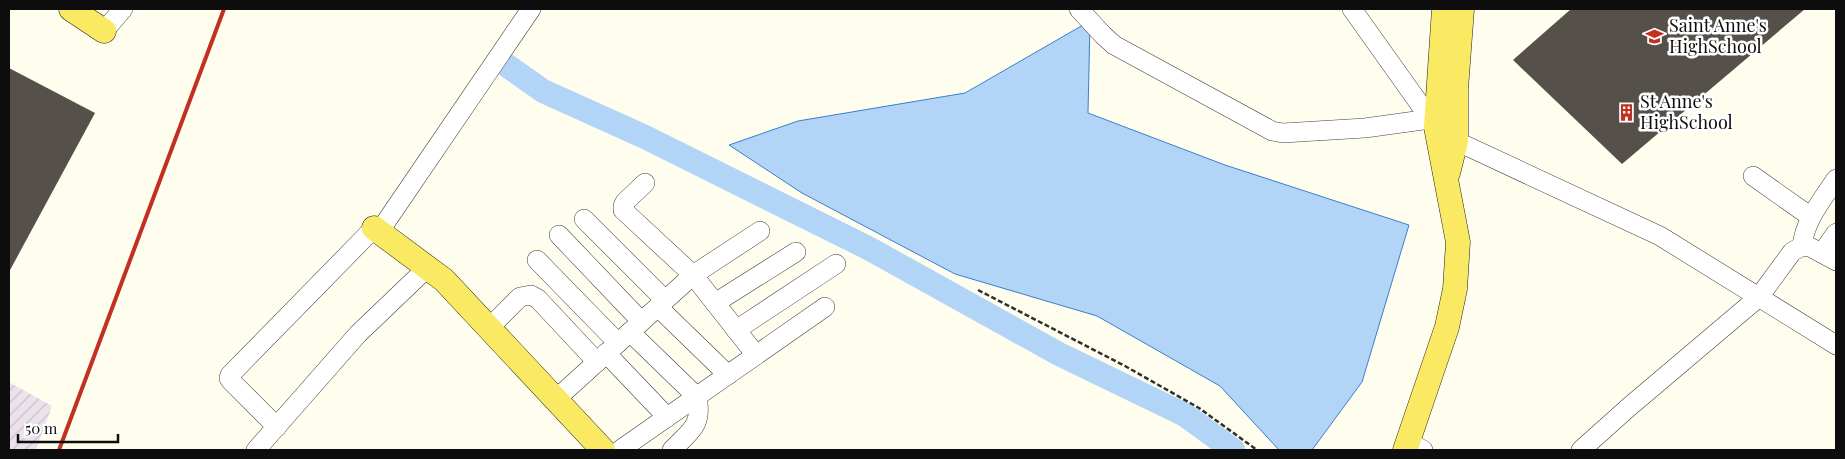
<svg xmlns="http://www.w3.org/2000/svg" width="1845" height="459" font-family="'Playfair Display',serif">
<style>
.industrial{fill:url(#industrial-furrows)}
.water{fill:#b2d4f7;stroke:#387fcf}
.lines{fill:none;stroke-linecap:round;stroke-linejoin:round}
.river{stroke:#b2d4f7;stroke-width:24}
.building{fill:#56504a}
.minor-casing{stroke:#404040;stroke-width:20}
.major-casing{stroke:#1e1e1e;stroke-width:25}
.path{stroke:#2f2f2f;stroke-width:2.5;stroke-dasharray:5 2.5;stroke-linecap:butt}
.minor{stroke:#fff;stroke-width:19}
.major{stroke:#fae962;stroke-width:24}
.rail{stroke:#c03023;stroke-width:4}
.labels{text-anchor:middle;stroke-width:5;stroke-linejoin:round;paint-order:stroke}
.poi-label{font-size:18px;fill:#0d0d0d;stroke:#fff;text-anchor:start}
</style>
<defs>
<pattern id="industrial-furrows" width="10" height="10" patternUnits="userSpaceOnUse" patternTransform="scale(1.25)"><rect width="10" height="10" fill="#ece2ec"/><path d="M-1 1l2-2M0 10L10 0M9 11l2-2" fill="none" stroke="#c9c1c9"/></pattern>
</defs>
<rect width="100%" height="100%" fill="#fffeee"/>
<polygon class="industrial" points="9,382 52,406 36,450 9,450"/>
<polygon class="water" points="1090,21 1088,113 1225,165 1409,225 1362,382 1312,450 1279,450 1220,386 1097,316 955,274 802,193 729,145 798,121 965,93"/>
<g class="lines">
<polyline class="river" points="502,62 543,91 645,137 870,249 1059,354 1185,415 1233,450"/>
</g>
<g class="building">
<polygon points="1571,9 1805,9 1622,164 1513,60"/>
<polygon points="9,68 95,113 9,272"/>
</g>
<g class="lines">
<defs>
<g id="minor">
<polyline points="1079,9 1103,35 1114,45 1272,131 1283,133 1365,128 1430,119"/>
<polyline points="1352,9 1436,127 1456,141 1660,236 1836,345"/>
<polyline points="104,31 123,9"/>
<polyline points="1753,176 1811,217"/>
<polyline points="645,183 625,202 623,206 623,210 693,275 756,355"/>
<polyline points="584,219 665,300"/>
<polyline points="379,232 531,9"/>
<polyline points="559,235 641,321"/>
<path d="M1802 246C1805 220 1822 200 1836 179"/>
<polyline points="1822,253 1836,233"/>
<polyline points="537,260 618,343"/>
<polyline points="715,303 796,252"/>
<polyline points="658,307 728,375"/>
<polyline points="489,328 520,297 531,295 538,299 597,362"/>
<polyline points="736,330 836,264"/>
<path d="M630 332 697 397C703 426 690 431 672 450"/>
<polyline points="606,353 667,417"/>
<polyline points="555,400 693,275 760,231"/>
<polyline points="277,427 231,381 229,378 230,375 374,228"/>
<polyline points="1408,442 1423,450"/>
<polyline points="256,450 358,334 428,267"/>
<polyline points="620,450 825,307"/>
<polyline points="1581,450 1629,407 1759,297 1792,252 1802,246 1810,247 1836,261"/>
</g>
<g id="major">
<polyline points="71,9 104,31"/>
<polyline points="1448,173 1456,141 1456,89 1462,9"/>
<polyline points="374,228 444,280 603,450"/>
<polyline points="1405,450 1447,327 1455,289 1458,242 1436,127 1444,9"/>
</g>
</defs>
<use href="#minor" class="minor-casing"/>
<use href="#major" class="major-casing"/>
<polyline class="path" points="978,290 1125,366 1199,408 1257,450"/>
<use href="#minor" class="minor"/>
<use href="#major" class="major"/>
<polyline class="rail" points="59,450 224,9"/>
</g>
<defs>
<symbol id="school-bare" viewBox="-9 -9 18 18"><path d="M0-5L7-2L0 1L-7-2ZM-4 1L0 2.5L4 1V4Q0 6-4 4Z" fill="#c03023" stroke="#fff" stroke-width="2.5" paint-order="stroke"/></symbol>
<symbol id="building-bare" viewBox="-9 -9 18 18"><path d="M-4-6H4V6H1V3H-1V6H-4ZM-2.5-4.3h1.7v1.8h-1.7ZM.8-4.3h1.7v1.8H.8ZM-2.5-1h1.7V.8h-1.7ZM.8-1h1.7V.8H.8Z" fill="#c03023" stroke="#fff" stroke-width="2.5" paint-order="stroke"/></symbol>
</defs>
<g fill-rule="evenodd">
<use href="#school-bare" x="1642" y="24" width="25" height="25"/>
<use href="#building-bare" x="1614" y="100" width="25" height="25"/>
</g>
<g class="labels">
<g class="poi-label">
<text x="1669" y="32">Saint Anne's<tspan x="1669" dy="21">HighSchool</tspan></text>
<text x="1640" y="108">St Anne's<tspan x="1640" dy="21">HighSchool</tspan></text>
</g>
</g>
<rect width="1845" height="459" fill="none" stroke="#0d0d0d" stroke-width="20"/>
<path d="M18 434v8h100v-8" fill="none" stroke="#0d0d0d" stroke-width="2.5"/>
<text x="25" y="434" font-size="15" fill="#0d0d0d" stroke="#ffffff" stroke-width="4" paint-order="stroke">50 m</text>
</svg>
